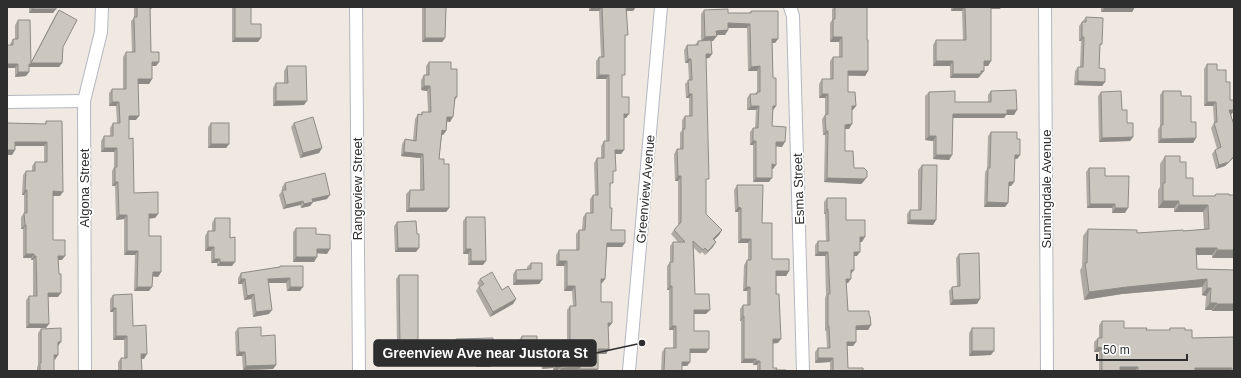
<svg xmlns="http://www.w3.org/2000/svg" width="1241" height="378" font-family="Arial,sans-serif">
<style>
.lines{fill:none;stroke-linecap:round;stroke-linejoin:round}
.street-casing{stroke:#b4b7c1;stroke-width:14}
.street{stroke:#fff;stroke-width:12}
.wall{fill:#afaba4}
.shaded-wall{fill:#8e8b86}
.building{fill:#cbc7bf;stroke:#8e8b86}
.labels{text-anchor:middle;stroke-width:3.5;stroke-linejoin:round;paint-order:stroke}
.street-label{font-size:13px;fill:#2e2e2e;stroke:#fff}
.leader{fill:none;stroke:#2e2e2e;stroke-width:1.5}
.callout-dot{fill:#2e2e2e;stroke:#fff;stroke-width:1.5}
.callout{fill:#2e2e2e;stroke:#2e2e2e;stroke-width:1.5}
.callout-label{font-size:14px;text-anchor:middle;font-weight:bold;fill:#fff}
</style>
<rect width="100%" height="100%" fill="#efe9e1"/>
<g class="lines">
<defs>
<g id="street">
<polyline points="356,7 359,371"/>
<polyline points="790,7 793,16 803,371"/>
<polyline points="1045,7 1047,371"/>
<polyline points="7,102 84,101"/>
<polyline points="85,371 84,101 101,32 102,7"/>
<polyline points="629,371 661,7"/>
</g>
</defs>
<use href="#street" class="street-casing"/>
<use href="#street" class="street"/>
</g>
<g class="wall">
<polygon points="29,7 56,7 56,9 53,13 29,13"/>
<polygon points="134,7 152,7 150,10 151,52 159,62 156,66 152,66 152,79 149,84 138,84 136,120 129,120 129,139 134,193 158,214 155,218 149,218 149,236 161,272 158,277 153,276 149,291 134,291 135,255 124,255 124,219 116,220 115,186 112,186 112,171 114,167 114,152 101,152 101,141 104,136 110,136 110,128 113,123 117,123 116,106 109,106 109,93 112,89 123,89 123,57 126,52 132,52 131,21 134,18"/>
<polygon points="232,7 251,7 251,24 258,42 232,42"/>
<polygon points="422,7 446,7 445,38 442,42 422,42"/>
<polygon points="589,7 636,7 633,11 627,11 622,79 622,97 626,118 624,118 624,150 621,154 615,154 613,175 610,187 610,208 611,230 622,247 607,247 605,279 602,283 601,283 601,302 612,323 608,327 609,349 606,354 598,354 598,369 596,371 558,371 558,370 553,370 553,368 542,369 541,366 491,366 491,367 476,367 476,362 453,362 453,343 456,339 493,345 519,345 519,340 522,336 537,341 567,341 567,310 570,306 573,306 572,291 564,291 564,266 556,266 556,255 559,250 576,250 576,234 579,230 582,230 583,217 586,213 590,213 590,199 593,195 595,195 594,163 597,158 601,158 601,146 604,141 606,141 606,79 596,79 596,61 599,57 601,57 599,11 589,11"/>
<polygon points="834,7 867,7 867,40 868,71 865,76 848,76 848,92 853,110 852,110 849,129 845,129 845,151 854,168 864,181 861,184 824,182 825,135 823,135 822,119 825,115 825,98 819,98 819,84 822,79 830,79 830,61 833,57 839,57 839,42 830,42 830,23 832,20 832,9"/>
<polygon points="951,7 1001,7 1000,9 991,9 991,61 988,66 984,66 981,75 978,78 950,78 950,66 933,66 933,45 936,40 963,40 962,11 951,11"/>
<polygon points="1101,7 1135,7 1132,12 1101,12"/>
<polygon points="59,10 63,47 62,63 59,67 29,67 29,72 26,76 15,77 15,68 10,44 13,39 15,39 15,25 18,20 31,62 56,14"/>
<polygon points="704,10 728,13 749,13 751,11 775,43 772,43 773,78 776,106 773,110 772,126 782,147 776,146 773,169 772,169 769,182 753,182 753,145 750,145 750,132 753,128 755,128 756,110 747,110 747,98 750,94 755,94 757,92 757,71 748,71 747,28 728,28 728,30 725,35 717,35 713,41 711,41 712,54 709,58 706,58 706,214 722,230 719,235 714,240 713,247 705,255 702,252 700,254 694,248 695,294 706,314 694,314 694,331 709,349 706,353 690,353 690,362 687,366 682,366 682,371 661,371 662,352 665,348 673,348 673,330 669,330 669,290 667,290 667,266 670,262 670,246 673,242 678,242 671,234 674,230 678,225 678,181 675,181 674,154 677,149 680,149 680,133 682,130 682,120 685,116 689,116 689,98 686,98 685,84 689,80 688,63 685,63 684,50 687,45 695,45 698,41 701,41 701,14"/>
<polygon points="1086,17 1102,44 1100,46 1099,68 1105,82 1102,86 1074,85 1075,71 1078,67 1080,67 1081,41 1079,41 1079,26"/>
<polygon points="429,62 451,69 457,97 455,100 450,122 447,121 446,131 443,135 442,135 439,159 444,164 449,208 446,212 406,212 406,194 410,190 420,190 420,158 401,156 402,144 405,139 413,140 415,119 418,114 420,115 422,112 428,112 427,91 421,90 421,80 424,75 426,75 426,66"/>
<polygon points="1207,64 1217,70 1226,82 1230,100 1231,115 1234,125 1234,157 1225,166 1216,169 1212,154 1215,150 1217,149 1211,128 1214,123 1213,106 1204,106 1204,69"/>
<polygon points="287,66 304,105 273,106 273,88 276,83 284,83 284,71"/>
<polygon points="991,91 1014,115 1006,115 1004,118 953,118 952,155 949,160 933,159 933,141 925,140 925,96 929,92 955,102 988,102 988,95"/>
<polygon points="1163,91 1181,96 1191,122 1196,138 1193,143 1158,143 1158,129 1160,126 1160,95"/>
<polygon points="1101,92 1127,123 1133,137 1130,141 1099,142 1098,96"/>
<polygon points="46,121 60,196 53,196 53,240 62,260 58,260 58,297 48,297 46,328 26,328 26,300 29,296 33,296 33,260 31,260 31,258 23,258 23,229 21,229 21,217 24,213 24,195 22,195 23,175 26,171 32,171 32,166 35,162 44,162 44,146 15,146 15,150 12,155 7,155 7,123 45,124"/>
<polygon points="211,123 229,144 226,148 208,148 208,127"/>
<polygon points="294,123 322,148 319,153 300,158 291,127"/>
<polygon points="991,132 1017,139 1020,155 1017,159 1014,159 1014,182 1011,186 1009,186 1008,203 1005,207 984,207 985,172 987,169 988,136"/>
<polygon points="1165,156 1180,162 1193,196 1214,196 1216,194 1229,195 1234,195 1234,258 1212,258 1212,255 1196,255 1197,269 1234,270 1234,311 1212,311 1212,310 1205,310 1206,296 1202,295 1202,287 1122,294 1084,300 1080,270 1082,267 1083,236 1088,229 1137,233 1183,231 1204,229 1203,212 1174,212 1174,208 1158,208 1158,190 1160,187 1160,164"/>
<polygon points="922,165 936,220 933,225 907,224 907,214 910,210 918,210 918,170"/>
<polygon points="1089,168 1105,176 1125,213 1112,213 1112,208 1087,208 1086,172"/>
<polygon points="285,183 327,199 313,202 310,206 301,208 300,205 283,209 279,195 282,191 282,187"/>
<polygon points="737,185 762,223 772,259 789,271 786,276 776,276 778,343 773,343 773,368 776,370 786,371 757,371 757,365 753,365 753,363 741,363 741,321 740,321 740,309 743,305 747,305 747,291 743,291 744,265 747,260 748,260 748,243 738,243 738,212 735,212 734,190"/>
<polygon points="827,198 846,220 862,242 860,242 857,256 854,256 851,274 848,283 846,283 848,311 869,315 871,325 868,330 856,330 856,342 853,346 847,346 848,368 863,371 830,371 830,362 815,363 815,352 818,348 827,348 826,330 825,331 825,298 826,295 825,256 815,256 815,245 818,241 826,241 825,214 824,214 824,202"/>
<polygon points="466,217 483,265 468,265 468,254 463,254 463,221"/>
<polygon points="215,218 230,238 232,266 217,266 217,263 211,263 211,251 205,251 205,236 208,231 212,231 212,223"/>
<polygon points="397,222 417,234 416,252 395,252 394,226"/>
<polygon points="296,228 316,234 327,254 317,253 314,262 293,262 293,232"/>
<polygon points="959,254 977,304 950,305 949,291 952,287 957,287 956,258"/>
<polygon points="531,263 542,280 539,284 513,285 513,274 516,270 527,270 527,267"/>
<polygon points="280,266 300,291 287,291 286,283 268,283 269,314 253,317 251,299 244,300 242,284 238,284 238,278 241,273 279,267"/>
<polygon points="399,275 418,346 432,361 429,366 378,366 378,355 381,350 395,350 397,348 396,279"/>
<polygon points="480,279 502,290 516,299 513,304 490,317 476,291 479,286 477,283"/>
<polygon points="113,295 133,326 144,359 141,359 142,371 118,371 118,362 121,358 124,358 124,340 113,340 113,312 110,312 110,299"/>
<polygon points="1102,321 1124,328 1146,330 1169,330 1170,328 1185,330 1192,338 1234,337 1234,371 1099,371 1099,352 1094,352 1094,342 1098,338 1099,338 1099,325"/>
<polygon points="238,328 261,336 276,365 273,369 243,370 242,356 236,356 235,332"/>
<polygon points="972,328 991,355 969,356 969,333"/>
<polygon points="41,329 58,346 54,360 54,371 37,371 37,367 38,365 38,333"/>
</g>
<g class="shaded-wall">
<polygon points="592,7 602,7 599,11 589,11"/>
<polygon points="626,7 636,7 633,11 623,11"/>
<polygon points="954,7 965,7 962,11 951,11"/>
<polygon points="989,7 1001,7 1000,9 988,9"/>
<polygon points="1135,7 1132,12 1101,12 1104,8"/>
<polygon points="32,9 56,9 53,13 29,13"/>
<polygon points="728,23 750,24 747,28 725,28"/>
<polygon points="728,30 725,35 713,35 716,31"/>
<polygon points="717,36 713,41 701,41 705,37"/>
<polygon points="833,37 842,37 839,42 830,42"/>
<polygon points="1082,37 1084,37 1081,41 1079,41"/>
<polygon points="235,38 261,38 258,42 232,42"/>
<polygon points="425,38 445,38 442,42 422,42"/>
<polygon points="772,39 778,39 775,43 769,43"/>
<polygon points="706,54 712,54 709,58 703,59"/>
<polygon points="688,59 691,59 688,63 685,63"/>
<polygon points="936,61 953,61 950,66 933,66"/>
<polygon points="984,61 991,61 988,66 981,66"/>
<polygon points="152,62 159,62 156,66 149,66"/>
<polygon points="31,63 62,63 59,67 29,67 29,64"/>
<polygon points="7,64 18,64 15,68 7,68"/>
<polygon points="760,66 757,71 748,71 751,67"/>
<polygon points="848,71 868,71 865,76 844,75"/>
<polygon points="981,71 984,71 978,78 950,78 953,74"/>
<polygon points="18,72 29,72 26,76 15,77"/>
<polygon points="599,75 609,75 606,79 596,79"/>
<polygon points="138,79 152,79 149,84 135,84"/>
<polygon points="1078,81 1105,82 1102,86 1074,85"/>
<polygon points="424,86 430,86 427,91 421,90"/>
<polygon points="689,94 692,94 689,98 686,98"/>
<polygon points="822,94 828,94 825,98 819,98"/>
<polygon points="276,101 307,101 304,105 273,106"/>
<polygon points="112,102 119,102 116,106 109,106"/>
<polygon points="1207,102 1216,102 1213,106 1204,106"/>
<polygon points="751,106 759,106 756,110 747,110"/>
<polygon points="773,106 776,106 773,110 770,110"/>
<polygon points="852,106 856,106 853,110 849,110"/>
<polygon points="1007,110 1017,110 1014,115 1006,115 1004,118 950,118 953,114"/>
<polygon points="1229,110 1234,110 1234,111 1231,115 1226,115"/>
<polygon points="624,114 629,114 626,118 621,118"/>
<polygon points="129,116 139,116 136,120 126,120"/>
<polygon points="447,117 453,117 450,122 444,121"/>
<polygon points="852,124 849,129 842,129 845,125"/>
<polygon points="442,130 446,131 443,135 439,135"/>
<polygon points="826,131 828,131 825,135 823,135"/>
<polygon points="929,136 936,136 933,141 925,140"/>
<polygon points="1133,137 1130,141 1099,142 1102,138"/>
<polygon points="1196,138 1193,143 1158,143 1161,139"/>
<polygon points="753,141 756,141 753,145 750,145"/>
<polygon points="15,142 47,142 44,146 12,146"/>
<polygon points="776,142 785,142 782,147 773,146"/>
<polygon points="211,144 229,144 226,148 208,148"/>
<polygon points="104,148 117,148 114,152 101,152"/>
<polygon points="322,148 319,153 300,158 303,153"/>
<polygon points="7,150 15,150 12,155 7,155"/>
<polygon points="615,150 624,150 621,154 612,154"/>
<polygon points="404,152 423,154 420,158 401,156"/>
<polygon points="936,155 952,155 949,160 933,159"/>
<polygon points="1015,155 1020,155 1017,159 1011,159"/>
<polygon points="1234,156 1234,157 1225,166 1216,169 1219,165"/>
<polygon points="772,164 776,165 773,169 769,169"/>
<polygon points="678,176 681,176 678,181 675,181"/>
<polygon points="867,177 864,181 861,184 824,182 827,178"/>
<polygon points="756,178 772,178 769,182 753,182"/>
<polygon points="115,182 118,182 115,186 112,186"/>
<polygon points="1009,182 1014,182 1011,186 1006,186"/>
<polygon points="25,190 27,190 24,195 22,195"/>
<polygon points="53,191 63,192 60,196 50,196"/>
<polygon points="330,195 327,199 313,202 310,206 301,208 304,204 312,199"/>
<polygon points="303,201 300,205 283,209 286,205"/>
<polygon points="1163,201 1179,201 1174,208 1158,208"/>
<polygon points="987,202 1008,203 1005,207 984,207"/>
<polygon points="1090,204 1115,204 1112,208 1087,208"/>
<polygon points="1179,205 1208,205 1203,212 1174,212"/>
<polygon points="738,207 741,208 738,212 735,212"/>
<polygon points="409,208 449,208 446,212 406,212"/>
<polygon points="1115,208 1128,208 1125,213 1112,213"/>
<polygon points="827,209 828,209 825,214 824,214"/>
<polygon points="149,214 158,214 155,218 146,219"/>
<polygon points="119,215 127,215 124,219 116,220"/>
<polygon points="910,220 936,220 933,225 907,224"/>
<polygon points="25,225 26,225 23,229 21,229"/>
<polygon points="722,230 719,235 710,244 713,239"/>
<polygon points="860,237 865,237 862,242 857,242"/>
<polygon points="741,239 751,239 748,243 738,243"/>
<polygon points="716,242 713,247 705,255 708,251"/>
<polygon points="607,243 625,243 622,247 604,247"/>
<polygon points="208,247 214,247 211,251 205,251"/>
<polygon points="398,248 419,248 416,252 395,252"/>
<polygon points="1196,248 1217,248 1212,255 1191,255"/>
<polygon points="317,249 330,249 327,254 314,253"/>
<polygon points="466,249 471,249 468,254 463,254"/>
<polygon points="1217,250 1234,250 1234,258 1212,258"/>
<polygon points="127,251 138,251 135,255 124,255"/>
<polygon points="818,252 828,252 825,256 815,256"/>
<polygon points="854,252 860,252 857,256 851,256"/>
<polygon points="26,254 34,254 31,258 23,258"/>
<polygon points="34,256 36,256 33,260 31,260"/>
<polygon points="58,256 65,256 62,260 55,260"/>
<polygon points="296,257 317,257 314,262 293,262"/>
<polygon points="214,259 220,259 217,263 211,263"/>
<polygon points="471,261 486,261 483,265 468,265"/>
<polygon points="559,261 567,261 564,266 556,266"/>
<polygon points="220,262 235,262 232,266 217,266"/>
<polygon points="851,270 854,270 851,274"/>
<polygon points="776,271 789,271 786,276 773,276"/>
<polygon points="153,272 161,272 158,277 150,276"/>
<polygon points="290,278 286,283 264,283 268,279"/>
<polygon points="241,279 245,279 242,284 238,284"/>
<polygon points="601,279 605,279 602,283 598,283"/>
<polygon points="846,279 851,279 848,283 843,283"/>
<polygon points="1207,279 1202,287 1122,294 1084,300 1089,292 1127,287"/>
<polygon points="516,280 542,280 539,284 513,285"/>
<polygon points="567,286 575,286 572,291 564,291"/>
<polygon points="670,286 672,286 669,290 667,290"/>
<polygon points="137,287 152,287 149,291 134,291"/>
<polygon points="290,287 303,287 300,291 287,291"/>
<polygon points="746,287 750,287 747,291 743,291"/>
<polygon points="1207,288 1211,288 1206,296 1202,295"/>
<polygon points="48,293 61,293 58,297 45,297"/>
<polygon points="254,294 251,299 244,300 247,296"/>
<polygon points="516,299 513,304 490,317 493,312"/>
<polygon points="980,299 977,304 950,305 953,300"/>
<polygon points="1210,303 1217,303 1212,310 1205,310"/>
<polygon points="1217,304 1234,304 1234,311 1212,311"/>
<polygon points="113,308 116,308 113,312 110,312"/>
<polygon points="272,310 269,314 253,317 256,312"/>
<polygon points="694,310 710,310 706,314 691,314"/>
<polygon points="743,316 744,316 741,321 740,321"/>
<polygon points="608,323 612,323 609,327 605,327"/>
<polygon points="29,324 49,324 46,328 26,328"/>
<polygon points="871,325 868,330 853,330 856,326"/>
<polygon points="672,326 676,326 673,330 669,330"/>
<polygon points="828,326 829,326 826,330 825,331"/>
<polygon points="116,336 127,336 124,340 113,340"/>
<polygon points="773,339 781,339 778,343 770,344"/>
<polygon points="58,342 61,342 58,346 54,346"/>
<polygon points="847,342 856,342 853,346 844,346"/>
<polygon points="1097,347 1102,348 1099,352 1094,352"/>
<polygon points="598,349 609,349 606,354 595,354"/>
<polygon points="690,349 709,349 706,353 687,353"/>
<polygon points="972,351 994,351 991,355 969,356"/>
<polygon points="239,352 245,352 242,356 236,356"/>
<polygon points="141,354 147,354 144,359 138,359"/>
<polygon points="54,355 58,355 55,360"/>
<polygon points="456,358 479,358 476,362 453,362"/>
<polygon points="818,358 833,358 830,362 815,363"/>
<polygon points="744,359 756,359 753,363 741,363"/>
<polygon points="432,361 429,366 378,366 381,362"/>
<polygon points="494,361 545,362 541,366 491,366 491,367 476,367 479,363"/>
<polygon points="756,361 760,361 757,365 753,365"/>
<polygon points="682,362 690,362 687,366 679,366"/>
<polygon points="545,364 556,364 553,368 542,369"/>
<polygon points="276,365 273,369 243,370 246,366"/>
<polygon points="556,365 561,366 558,370 553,370"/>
<polygon points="580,367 578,371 559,371 561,368"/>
<polygon points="1120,367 1138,367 1135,371 1117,371"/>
<polygon points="1195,368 1232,368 1230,371 1193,371"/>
<polygon points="580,369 598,369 596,371 579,371"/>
</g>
<g class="building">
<rect x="32" y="7" width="24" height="2"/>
<polygon points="137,7 152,7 152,8 150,8 151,52 159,52 159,62 152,62 152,79 138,79 139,116 129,116 129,139 133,138 134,193 158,192 158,214 149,214 149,236 161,236 161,272 153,272 152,287 137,287 138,251 127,251 127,215 119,215 118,182 115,182 115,167 117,167 117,148 104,148 104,136 113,136 113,123 120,123 119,102 112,102 112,89 126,89 126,52 135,52 134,17 137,17"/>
<polygon points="235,7 251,7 251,24 261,24 261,38 235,38"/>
<polygon points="425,7 446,7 445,38 425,38"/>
<polygon points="602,7 626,7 628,35 625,35 625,75 622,75 622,97 629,97 629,114 624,114 624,150 615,150 616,171 613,171 613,183 610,183 610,208 612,208 611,230 625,230 625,243 607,243 605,279 601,279 601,302 612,302 612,323 608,323 609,349 598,349 598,369 580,369 580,367 561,368 561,366 556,365 556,364 545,364 545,362 494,361 494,363 479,363 479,358 456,358 456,339 493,338 493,345 521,346 522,336 537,336 537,341 570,341 570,306 576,306 575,286 567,286 567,261 559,261 559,250 579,250 579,230 585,230 586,213 593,213 593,195 598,195 597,158 604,158 604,141 609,141 609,75 599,75 599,57 604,57"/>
<polygon points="835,7 867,7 867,40 868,40 868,71 848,71 848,92 855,92 856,106 852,106 852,124 845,125 845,151 853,151 854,168 864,168 867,171 867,177 864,179 827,178 828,131 826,131 825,115 828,114 828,94 822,94 822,79 833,79 833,57 842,57 842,37 833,37 833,19 835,19"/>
<polygon points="965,7 991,7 991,61 984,61 984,71 981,71 981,74 953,74 953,61 936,61 936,40 966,40"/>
<polygon points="1104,7 1135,7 1104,8"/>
<polygon points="728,9 728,13 751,13 751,11 778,11 778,39 772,39 773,78 776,78 776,106 773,106 772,126 786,127 785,142 776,142 776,165 772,164 772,178 756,178 756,141 753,141 753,128 758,128 759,106 751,106 750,94 757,94 757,92 760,92 760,66 751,67 750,24 728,23 728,30 716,31 717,36 705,37 704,10"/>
<polygon points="59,10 77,20 63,47 62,63 31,63"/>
<polygon points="1086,17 1103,18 1102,44 1100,44 1099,68 1105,69 1105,82 1078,81 1078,67 1083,67 1084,37 1082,37 1082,22 1086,22"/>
<polygon points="18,20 30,20 31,64 29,64 29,72 18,72 18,64 7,64 7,45 13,45 13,39 18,39"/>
<polygon points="711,40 712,54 706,54 709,179 706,179 706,214 722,230 713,239 716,242 708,251 705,248 703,250 693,241 695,294 709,294 710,310 694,310 694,331 709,331 709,349 690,349 690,362 682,362 682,371 664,371 665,348 676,348 676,326 672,326 672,286 670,286 670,262 673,262 673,242 685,242 674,230 681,222 681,176 678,176 677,149 683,149 683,129 685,129 685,116 692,116 692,94 689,94 688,80 692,80 691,59 688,59 687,45 698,45 698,41"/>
<polygon points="429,62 451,62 451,69 457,69 457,97 455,97 453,117 447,117 446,131 442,130 439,159 444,159 444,164 449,164 449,208 409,208 410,190 424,190 423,154 404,152 405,139 416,141 418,114 422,115 422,112 431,112 430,86 424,86 424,75 429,75"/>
<polygon points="1207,64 1217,64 1217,70 1226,70 1226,82 1230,82 1230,100 1234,100 1234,110 1229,110 1234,125 1234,156 1229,162 1219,165 1215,150 1221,147 1214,123 1217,122 1216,102 1207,102"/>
<polygon points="287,66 306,66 307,101 276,101 276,83 288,83"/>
<polygon points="1016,90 1017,110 1007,110 1007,114 953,114 952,155 936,155 936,136 929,136 929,92 955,91 955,102 991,102 991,91"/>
<polygon points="1121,91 1122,110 1127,110 1127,123 1133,123 1133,137 1102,138 1101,92"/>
<polygon points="1163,91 1181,91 1181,96 1191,96 1191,122 1196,122 1196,138 1161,139 1161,125 1163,125"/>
<polygon points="313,117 322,148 303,153 294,123"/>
<polygon points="46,121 62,121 63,192 53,191 53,240 65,240 65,256 58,256 59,274 61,274 61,293 48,293 49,324 29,324 29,296 37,296 36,256 34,256 34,254 26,254 26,225 25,225 24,213 27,213 27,190 25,190 26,171 35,171 35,162 47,162 47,142 15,142 15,150 7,150 7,123 46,124"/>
<rect x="211" y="123" width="18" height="21"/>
<polygon points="991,132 1017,132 1017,139 1020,139 1020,155 1015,155 1014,182 1009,182 1008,203 987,202 988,168 990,168"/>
<polygon points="1165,156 1180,156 1180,162 1186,162 1186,178 1193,178 1193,196 1215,196 1216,194 1229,194 1229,195 1234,195 1234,250 1217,250 1217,248 1196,248 1197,269 1234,270 1234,304 1217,304 1217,303 1210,303 1211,288 1207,288 1207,279 1127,287 1089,292 1085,263 1087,263 1088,229 1137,230 1137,233 1183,230 1183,231 1209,229 1208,205 1179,205 1179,201 1163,201 1163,183 1165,183"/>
<polygon points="922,165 937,165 936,220 910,220 910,210 921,210"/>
<polygon points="1089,168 1105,168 1105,176 1129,176 1128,208 1115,208 1115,204 1090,204"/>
<polygon points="325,173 330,195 312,199 313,202 304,204 303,201 286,205 282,190 286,190 285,183"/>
<polygon points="737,185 763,185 762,223 772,223 772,259 789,259 789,271 776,271 776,294 779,294 781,339 773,339 773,368 777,368 776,370 786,370 786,371 760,371 760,361 756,361 756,359 744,359 744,316 743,316 743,305 750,305 750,287 746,287 747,260 751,260 751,239 741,239 741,208 738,207"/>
<polygon points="827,198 846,198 846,220 865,220 865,237 860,237 860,252 854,252 854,270 851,270 851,279 846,279 848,311 869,311 869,315 870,316 871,325 856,326 856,342 847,342 848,368 863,368 863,371 833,371 833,358 818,358 818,348 830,348 829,326 828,326 828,294 830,294 828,252 818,252 818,241 829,241 828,209 827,209"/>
<polygon points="466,217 485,217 486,261 471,261 471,249 466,249"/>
<polygon points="215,218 230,218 230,238 235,237 235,262 220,262 220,259 214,259 214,247 208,247 208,231 215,231"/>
<polygon points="416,221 417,234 419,234 419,248 398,248 397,222"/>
<polygon points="296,228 316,228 316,234 330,235 330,249 317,249 317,257 296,257"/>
<polygon points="979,253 980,299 953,300 952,287 960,286 959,254"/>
<polygon points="531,263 542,263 542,280 516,280 516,270 531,269"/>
<polygon points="280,266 303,266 303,287 290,287 290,278 268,279 272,310 256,312 254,294 247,296 245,279 241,279 241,273 280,267"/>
<polygon points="492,272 502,290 508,286 516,299 493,312 479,287 484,284 480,279"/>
<polygon points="399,275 418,275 418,346 431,346 432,361 381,362 381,350 398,350 398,346 400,346"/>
<polygon points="132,294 133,326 146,325 147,354 141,354 142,371 121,371 121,358 127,358 127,336 116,336 116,308 113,308 113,295"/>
<polygon points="1102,321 1124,321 1124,328 1147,328 1146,330 1170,330 1170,328 1185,328 1185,330 1192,330 1192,338 1234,337 1234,371 1232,371 1232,368 1195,368 1195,371 1138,371 1138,367 1120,367 1120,371 1102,371 1102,348 1097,347 1098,338 1102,338"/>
<polygon points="261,327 261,336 275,335 276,365 246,366 245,352 239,352 238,328"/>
<polygon points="61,328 61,342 58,342 58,355 54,355 54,371 40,371 40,363 41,363 41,329"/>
<rect x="972" y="328" width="22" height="23"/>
</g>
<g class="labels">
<g class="street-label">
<text transform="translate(84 188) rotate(-90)" y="5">Algona Street</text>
<text transform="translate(357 189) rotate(-90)" y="5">Rangeview Street</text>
<text transform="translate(645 189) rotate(-85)" y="5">Greenview Avenue</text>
<text transform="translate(798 189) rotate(-92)" y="5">Esma Street</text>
<text transform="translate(1046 189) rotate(-90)" y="5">Sunningdale Avenue</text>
</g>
</g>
<path class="leader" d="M642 343L596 353"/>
<circle class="callout-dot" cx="642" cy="343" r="4"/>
<rect class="callout" x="374" y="340" width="222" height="26" rx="4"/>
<g class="callout-label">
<text x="485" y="358">Greenview Ave near Justora St</text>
</g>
<rect width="1241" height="378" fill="none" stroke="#2e2e2e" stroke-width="16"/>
<path d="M1097 354v6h90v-6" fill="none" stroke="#2e2e2e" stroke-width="2"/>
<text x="1103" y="354" font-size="12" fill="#2e2e2e" stroke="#ffffff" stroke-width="3" paint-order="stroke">50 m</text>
</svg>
